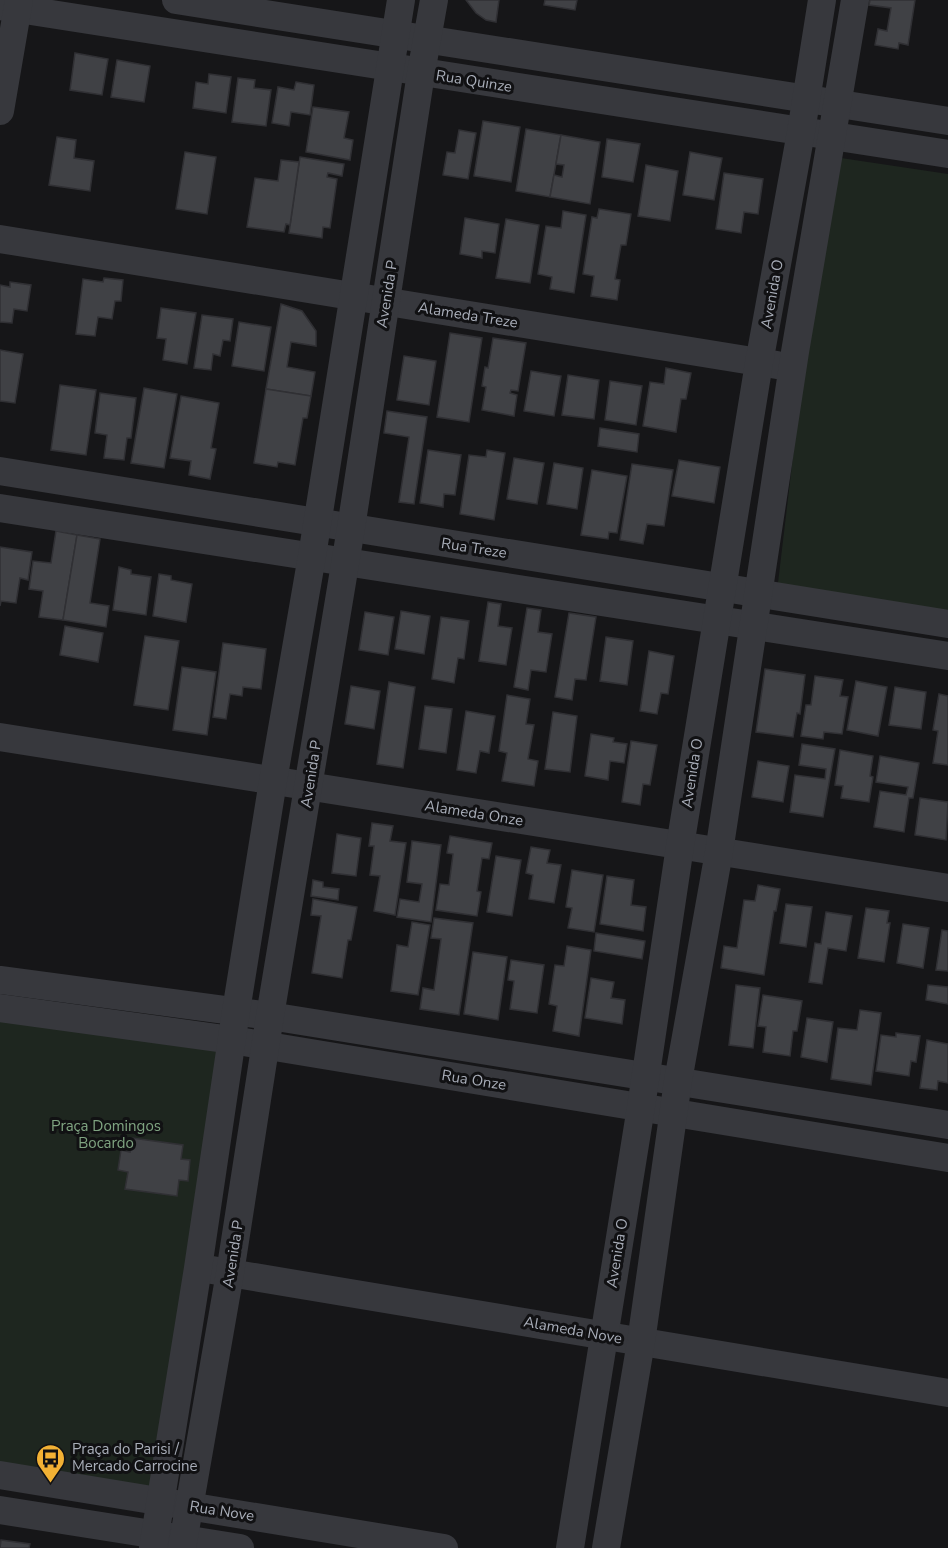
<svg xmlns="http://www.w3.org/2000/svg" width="948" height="1548" font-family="'Nunito Sans',sans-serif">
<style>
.green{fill:#1e261f}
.building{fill:#404145;stroke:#303034;stroke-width:1.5}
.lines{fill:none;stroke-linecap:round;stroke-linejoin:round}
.minor{stroke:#37383d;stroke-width:28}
.labels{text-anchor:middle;stroke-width:6;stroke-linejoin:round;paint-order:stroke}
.street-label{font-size:15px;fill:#a8adb8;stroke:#111113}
.park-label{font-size:15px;fill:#7fa381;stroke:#111113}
.poi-label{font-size:15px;fill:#a8adb8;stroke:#111113;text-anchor:start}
</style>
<rect width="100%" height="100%" fill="#161618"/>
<g class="green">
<polygon points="841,158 948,174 948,617 778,583 801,389"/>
<polygon points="0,1013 229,1044 157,1496 0,1470"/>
</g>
<g class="building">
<polygon points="466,0 499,0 496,22 486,20 476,13"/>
<polygon points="545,0 577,0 575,10 544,5"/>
<polygon points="870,0 915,0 908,45 899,43 898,49 875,45 878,29 887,31 891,8 869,5"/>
<polygon points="75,53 108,59 102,95 70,90"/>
<polygon points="117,60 150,66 144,102 111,97"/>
<polygon points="209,74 231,77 226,113 193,108 196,82 208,84"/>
<polygon points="238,78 255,80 254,88 271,90 266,126 232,122"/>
<polygon points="296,82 314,85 310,115 291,112 289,126 272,123 278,87 294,90"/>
<polygon points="313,107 349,112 344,138 353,140 350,160 306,152"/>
<polygon points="483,121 520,127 511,182 474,176"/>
<polygon points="526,129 561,135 550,197 516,191"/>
<polygon points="459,130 476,133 468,179 443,175 447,152 455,153"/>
<polygon points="561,135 600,142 590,204 550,197 554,175 562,177 564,165 556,164"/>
<polygon points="57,137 76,140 74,158 94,161 90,191 49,185"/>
<polygon points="607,139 640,144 633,182 602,177"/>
<polygon points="185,152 216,157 207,214 176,209"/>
<polygon points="690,152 722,158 714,200 683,195"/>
<polygon points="300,157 344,164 342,176 328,173 327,177 337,179 330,228 323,227 322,238 289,233"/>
<polygon points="281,160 299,162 290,225 286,224 284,232 247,227 255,178 278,181"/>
<polygon points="646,165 678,171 670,221 638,216"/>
<polygon points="724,173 763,179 758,214 744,212 741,233 716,229"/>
<polygon points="599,209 631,214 626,245 621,245 615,279 620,280 617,300 591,296 594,276 583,274 592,217 597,218"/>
<polygon points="563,211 586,215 574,293 550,289 552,277 538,274 546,226 561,228"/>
<polygon points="465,218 499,224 495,253 482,251 482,258 460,254"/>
<polygon points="506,219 539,225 530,283 496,278"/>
<polygon points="104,278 123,280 121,301 115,301 112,319 98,317 95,336 76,334 83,279 103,282"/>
<polygon points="10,282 31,285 27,311 14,309 12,323 0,322 0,285 10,287"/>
<polygon points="281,304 302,311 316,331 316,346 291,342 287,367 315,372 311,396 266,389"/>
<polygon points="161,308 196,313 187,364 163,360 166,339 157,338"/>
<polygon points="202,315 233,319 230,341 223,340 220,356 213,354 211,370 194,368"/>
<polygon points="239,322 271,327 264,371 232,366"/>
<polygon points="450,333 482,338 469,422 437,417"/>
<polygon points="493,338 526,343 518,391 511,390 510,393 517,395 514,416 482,410 486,387 482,386 485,367 488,368"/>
<polygon points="0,350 23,354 15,403 0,401"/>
<polygon points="404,356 436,361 429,405 397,400"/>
<polygon points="666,368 691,373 686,399 681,399 676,432 643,426 650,382 664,384"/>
<polygon points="531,371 561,376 554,416 524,411"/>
<polygon points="568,375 599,380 594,419 562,415"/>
<polygon points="610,381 642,386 636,425 605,420"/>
<polygon points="60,385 96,390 86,455 51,450"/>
<polygon points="144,388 177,394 164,468 131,463"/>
<polygon points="266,389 311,396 307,418 303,418 295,465 278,462 277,467 254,463"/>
<polygon points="100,393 136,398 131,438 127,438 124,460 104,458 107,435 95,433"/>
<polygon points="181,396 219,403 211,448 216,449 210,479 189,475 191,461 170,458"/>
<polygon points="387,411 427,417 414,504 399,502 409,437 384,433"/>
<polygon points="600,428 639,434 637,452 598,446"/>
<polygon points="428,450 461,455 455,495 444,494 443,507 420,503"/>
<polygon points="487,450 505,453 494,520 460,514 469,455 486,457"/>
<polygon points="514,458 544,463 537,504 507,499"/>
<polygon points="679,460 720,467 714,503 672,496"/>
<polygon points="554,463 583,468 577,509 547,504"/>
<polygon points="632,464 673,470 664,526 647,524 643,544 620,540"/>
<polygon points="592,470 627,476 617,533 609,532 608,539 581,535"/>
<polygon points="56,531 77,535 63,620 39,617 43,591 29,589 33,561 51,563"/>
<polygon points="77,535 100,539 90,603 109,606 106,627 63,620"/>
<polygon points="0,547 32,552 28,580 20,578 16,603 1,601 0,606"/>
<polygon points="119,567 131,570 131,574 151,577 146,615 113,610"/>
<polygon points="159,574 171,576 171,580 192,584 186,622 153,616"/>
<polygon points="488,602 501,604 498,626 512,628 506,665 479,661"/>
<polygon points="527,608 541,610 538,632 552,634 546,672 531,670 528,690 514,687"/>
<polygon points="401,611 430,616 424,654 395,649"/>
<polygon points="365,612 394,617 388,655 359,650"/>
<polygon points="569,613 596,617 586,680 575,679 572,700 555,697"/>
<polygon points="441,617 469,621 464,659 458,658 454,683 432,679"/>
<polygon points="65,626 103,633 98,662 60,655"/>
<polygon points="145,636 179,641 168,710 134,705"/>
<polygon points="606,637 633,641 627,685 600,681"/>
<polygon points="223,643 266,649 261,689 243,687 242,696 230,694 226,719 213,717"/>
<polygon points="649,651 674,656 668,694 661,693 657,714 640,711"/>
<polygon points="182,667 216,672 207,735 173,730"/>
<polygon points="765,669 805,675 800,714 797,713 793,737 756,732"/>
<polygon points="815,676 843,680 840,696 848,697 842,734 824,732 823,739 801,736 806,705 811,705"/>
<polygon points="856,681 887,687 878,736 847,730"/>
<polygon points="389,682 415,687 403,768 377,764"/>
<polygon points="351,686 380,691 374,729 345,724"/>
<polygon points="895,687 926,692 921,729 889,725"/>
<polygon points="939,694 948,696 948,765 933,763 938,731 933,730"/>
<polygon points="507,695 530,699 526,724 534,725 528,759 538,761 534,786 502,781 507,753 499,751"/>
<polygon points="425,706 452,709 446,753 419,749"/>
<polygon points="466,711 495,716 489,753 480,751 476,773 457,770"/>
<polygon points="553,712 577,716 570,772 545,769"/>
<polygon points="591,734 614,738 613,742 627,744 624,763 610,761 608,780 585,776"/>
<polygon points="631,741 657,745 650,785 643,784 640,805 622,802"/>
<polygon points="802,744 835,749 823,817 790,812 795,775 825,779 826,769 799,765"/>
<polygon points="840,750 873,756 870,776 873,777 869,802 841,798 843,786 835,785"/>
<polygon points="880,756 919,763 913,798 909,798 904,832 874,827 880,791 906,795 908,787 876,782"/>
<polygon points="758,761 789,766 783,802 752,797"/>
<polygon points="920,798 948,802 946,840 915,835"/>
<polygon points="372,823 393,826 390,841 406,843 395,915 374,911 380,876 370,875 374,846 369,846"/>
<polygon points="337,834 361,838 356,876 332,873"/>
<polygon points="450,836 492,843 489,859 482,858 477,891 481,892 477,916 436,910 440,884 449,885 453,854 447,853"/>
<polygon points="412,841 441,845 431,922 397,917 400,899 419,902 422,884 407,882"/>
<polygon points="531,847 550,850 547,863 561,865 554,903 529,899 533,875 526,873"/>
<polygon points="496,856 521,860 512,916 487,912"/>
<polygon points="572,870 603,875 594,932 568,928 572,908 566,907"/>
<polygon points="607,876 634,880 631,905 646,907 643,931 600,924"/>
<polygon points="313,880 323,882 323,887 339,889 338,900 311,896"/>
<polygon points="758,885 780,889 776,911 774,911 764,975 721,968 724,946 737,948 744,900 755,901"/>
<polygon points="313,899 357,907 351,940 348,940 342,978 312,973 321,916 311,915"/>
<polygon points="786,904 812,907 806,947 780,943"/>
<polygon points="866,908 889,911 887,923 890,923 884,962 858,958"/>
<polygon points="826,912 852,916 846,951 828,948 822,984 809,982 815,943 821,944"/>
<polygon points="434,918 473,923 459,1015 420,1009 423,988 434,990 441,939 431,938"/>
<polygon points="412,922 430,925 418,995 391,991 397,945 408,947"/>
<polygon points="903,924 929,928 923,968 897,963"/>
<polygon points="942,930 948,931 948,971 936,970"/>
<polygon points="596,933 645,941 642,959 594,951"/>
<polygon points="567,946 591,950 579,1036 553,1031 557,1006 549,1004 555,965 564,966"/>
<polygon points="473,952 507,957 498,1020 464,1014"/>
<polygon points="511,960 544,965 537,1013 510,1009 514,981 508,980"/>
<polygon points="591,978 614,982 611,998 625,1000 622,1024 585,1018"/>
<polygon points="736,985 760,988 753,1048 729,1045"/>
<polygon points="928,985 948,987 948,1004 926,1000"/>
<polygon points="763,995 802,1001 797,1031 793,1031 790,1056 763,1052 766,1027 758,1026"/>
<polygon points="860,1010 881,1013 871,1085 831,1079 838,1028 857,1030"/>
<polygon points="807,1018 833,1022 827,1062 801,1057"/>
<polygon points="896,1033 920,1036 916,1062 911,1061 909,1076 876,1071 881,1035 896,1037"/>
<polygon points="927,1040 948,1044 948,1083 938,1081 937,1090 920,1088"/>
<polygon points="132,1138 183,1145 181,1159 190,1160 188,1181 179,1180 177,1196 125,1189 128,1172 118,1170 121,1150 130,1152"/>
<polygon points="1,1540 30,1544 29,1548 0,1548"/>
</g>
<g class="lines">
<g class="minor">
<polyline points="176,0 948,121"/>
<polyline points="0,6 948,154"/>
<polyline points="0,111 19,0"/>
<polyline points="0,239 777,365"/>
<polyline points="0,471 948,624"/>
<polyline points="0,508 948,656"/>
<polyline points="0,737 948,888"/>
<polyline points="0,980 270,1016 948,1125"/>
<polyline points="0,1008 232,1040 948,1158"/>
<polyline points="212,1270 948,1393"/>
<polyline points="0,1475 444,1548"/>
<polyline points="0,1510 240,1548"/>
<polyline points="153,1548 198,1268 236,1011 273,781 312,556 401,0"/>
<polyline points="182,1548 230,1273 270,1016 351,528 421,73 434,0"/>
<polyline points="570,1548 641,1107 680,846 759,363 801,132 822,0"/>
<polyline points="606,1548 641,1342 678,1081 719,852 795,352 855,0"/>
</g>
</g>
<defs>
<symbol id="bus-pin" viewBox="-11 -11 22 30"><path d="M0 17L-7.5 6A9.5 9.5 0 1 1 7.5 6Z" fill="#f2b134" stroke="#111113"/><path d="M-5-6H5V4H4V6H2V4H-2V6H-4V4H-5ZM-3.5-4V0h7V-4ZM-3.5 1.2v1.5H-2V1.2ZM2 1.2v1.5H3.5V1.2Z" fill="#111"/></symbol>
</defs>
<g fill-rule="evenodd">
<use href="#bus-pin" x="34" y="1442" width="33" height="45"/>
</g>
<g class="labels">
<g class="street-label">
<text transform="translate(474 81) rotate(9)" y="5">Rua Quinze</text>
<text transform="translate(387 294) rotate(-81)" y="5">Avenida P</text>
<text transform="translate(772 294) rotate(-80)" y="5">Avenida O</text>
<text transform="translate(468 315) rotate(9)" y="5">Alameda Treze</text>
<text transform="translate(474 548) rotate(9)" y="5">Rua Treze</text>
<text transform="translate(692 773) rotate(-81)" y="5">Avenida O</text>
<text transform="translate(311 774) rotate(-81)" y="5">Avenida P</text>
<text transform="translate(474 813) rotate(9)" y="5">Alameda Onze</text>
<text transform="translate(474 1080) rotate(9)" y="5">Rua Onze</text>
<text transform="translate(617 1253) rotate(-81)" y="5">Avenida O</text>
<text transform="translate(233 1254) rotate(-81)" y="5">Avenida P</text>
<text transform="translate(573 1330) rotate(10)" y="5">Alameda Nove</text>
<text transform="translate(222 1511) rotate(9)" y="5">Rua Nove</text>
</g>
<g class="park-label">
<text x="106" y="1131">Praça Domingos<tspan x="106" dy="17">Bocardo</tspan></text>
</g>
<g class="poi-label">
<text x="72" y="1454">Praça do Parisi /<tspan x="72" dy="17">Mercado Carrocine</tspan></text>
</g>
</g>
</svg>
